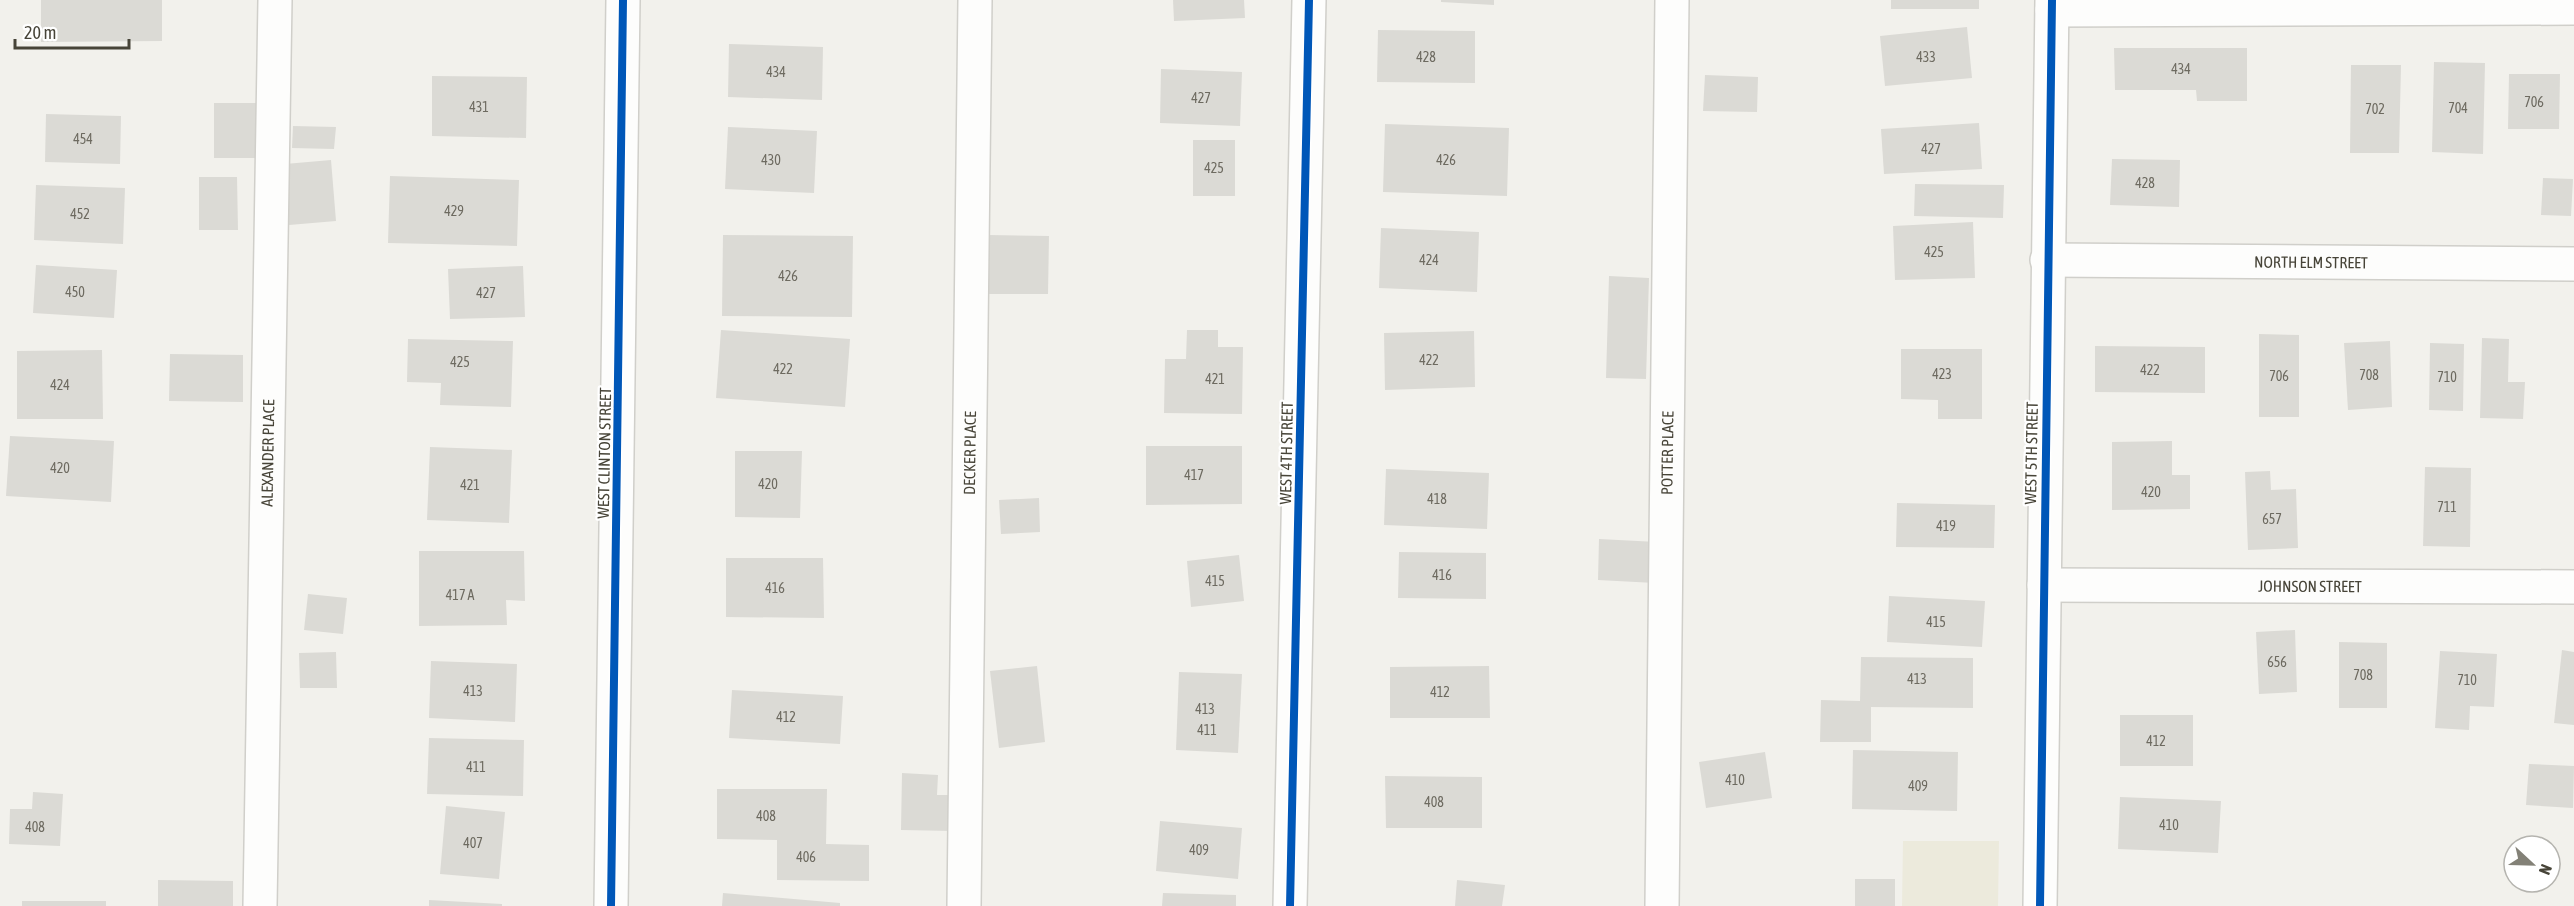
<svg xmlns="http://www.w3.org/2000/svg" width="2574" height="906" font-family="'Asap Condensed',sans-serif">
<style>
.education{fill:#eceadc}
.building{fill:#dbdad5}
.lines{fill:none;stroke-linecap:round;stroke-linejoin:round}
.minor-casing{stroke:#d0cfca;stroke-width:36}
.minor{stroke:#fdfdfc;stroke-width:33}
.cycleway-casing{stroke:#fff;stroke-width:11}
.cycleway{stroke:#0057b8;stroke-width:8}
.labels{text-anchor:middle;stroke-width:4.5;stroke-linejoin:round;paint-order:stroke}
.number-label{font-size:14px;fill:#6d6a60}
.street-label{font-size:16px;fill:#474438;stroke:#fff}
</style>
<rect width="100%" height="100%" fill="#f2f1ec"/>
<polygon class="education" points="1903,841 1999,841 1998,906 1902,906"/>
<g class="building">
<polygon points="41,0 162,0 162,41 41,42"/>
<polygon points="1173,0 1244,0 1245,18 1174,21"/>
<polygon points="1441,0 1494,0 1494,5 1441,2"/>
<rect x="1891" y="0" width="88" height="9"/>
<polygon points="1967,27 1972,78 1885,86 1880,36"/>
<polygon points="1378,30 1475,31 1475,83 1377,82"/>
<polygon points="729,44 823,47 822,100 728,97"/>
<polygon points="2114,48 2247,48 2247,101 2197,101 2196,90 2115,90"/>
<polygon points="2434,62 2485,63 2483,154 2432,152"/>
<polygon points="2351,65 2401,65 2399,153 2350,153"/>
<polygon points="1161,69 1242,72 1240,126 1160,123"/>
<polygon points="2509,74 2560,74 2559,129 2508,129"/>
<polygon points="1705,75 1758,77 1757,112 1703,111"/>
<polygon points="432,76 527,77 526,138 432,136"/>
<rect x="214" y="103" width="44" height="55"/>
<polygon points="46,114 121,116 120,164 45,162"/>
<polygon points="1979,123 1982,169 1884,174 1881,129"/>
<polygon points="1385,124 1509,128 1507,196 1383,192"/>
<polygon points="293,126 336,127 334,149 292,148"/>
<polygon points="728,127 817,131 814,193 725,189"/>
<rect x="1193" y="140" width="42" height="56"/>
<polygon points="2112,159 2180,160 2179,207 2110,205"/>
<polygon points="331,160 336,221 289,225 285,164"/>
<polygon points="390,176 519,180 517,246 388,243"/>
<polygon points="199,177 237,177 238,230 199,230"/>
<polygon points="2543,178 2573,179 2571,216 2541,215"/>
<polygon points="1915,184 2004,185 2003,218 1914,216"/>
<polygon points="36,185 125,188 123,244 34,240"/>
<polygon points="1973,222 1975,278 1895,280 1893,226"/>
<polygon points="1381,228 1479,232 1477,292 1379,288"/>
<polygon points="723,235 853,236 852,317 722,316"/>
<polygon points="988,235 1049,236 1048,294 988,294"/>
<polygon points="36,265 117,270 114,318 33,313"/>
<polygon points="523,266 525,317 450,319 448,269"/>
<polygon points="1609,276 1649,278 1646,379 1606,378"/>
<polygon points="721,330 850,339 845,407 716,398"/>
<polygon points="1187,330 1218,330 1218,347 1243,347 1242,414 1164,413 1165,359 1186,359"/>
<polygon points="1474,331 1475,387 1385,390 1384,333"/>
<polygon points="2259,334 2299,335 2299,417 2259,417"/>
<polygon points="2482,338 2509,339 2508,382 2525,382 2523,419 2480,418"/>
<polygon points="408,339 513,341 511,407 440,405 441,383 407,382"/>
<polygon points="2390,341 2392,407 2348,410 2344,343"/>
<polygon points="2430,343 2464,344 2463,411 2429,410"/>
<polygon points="2095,346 2205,347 2205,393 2095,392"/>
<polygon points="1901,349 1982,349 1982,419 1938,419 1938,400 1901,399"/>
<polygon points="102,350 103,419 17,419 17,351"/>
<polygon points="170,354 243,355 243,402 169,401"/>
<polygon points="10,436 114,441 111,502 6,496"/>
<polygon points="2172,441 2172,475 2190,475 2190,509 2112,510 2112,442"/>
<polygon points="1146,446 1242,446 1242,504 1146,505"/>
<polygon points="430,447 512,450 509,523 427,520"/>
<polygon points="735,451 802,451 800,518 735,517"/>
<polygon points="2425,467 2471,468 2470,547 2423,546"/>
<polygon points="1386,469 1489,473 1487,529 1384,525"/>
<polygon points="2270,471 2271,490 2296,489 2298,548 2248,550 2245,472"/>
<polygon points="1039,498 1040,532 1001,534 999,500"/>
<polygon points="1897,503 1995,505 1994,548 1896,547"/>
<polygon points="1599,539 1657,542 1655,583 1598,580"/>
<polygon points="419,551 524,551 525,601 506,600 507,625 419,626"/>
<polygon points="1399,552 1486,553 1486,599 1398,598"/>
<polygon points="1239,555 1244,601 1191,607 1187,561"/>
<polygon points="726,558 823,558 824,618 726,617"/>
<polygon points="308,594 347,598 343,634 304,630"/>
<polygon points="1889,596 1985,601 1982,647 1887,642"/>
<polygon points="2295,630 2297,692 2259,694 2256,632"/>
<polygon points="2339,642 2387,643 2387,708 2339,708"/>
<polygon points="2562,650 2574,652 2574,725 2554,723"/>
<polygon points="2440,651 2497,654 2494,707 2470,706 2469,730 2435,728"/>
<polygon points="336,652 337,688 300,688 299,653"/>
<polygon points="1861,657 1973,658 1973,708 1871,707 1871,742 1820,742 1821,700 1860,701"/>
<polygon points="431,661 517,664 515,722 429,718"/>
<polygon points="1037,666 1045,742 999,748 990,671"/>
<polygon points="1489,666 1490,718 1390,718 1390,667"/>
<polygon points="1179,672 1242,674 1238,753 1176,750"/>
<polygon points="732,690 843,696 840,744 729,738"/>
<rect x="2120" y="715" width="73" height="51"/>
<polygon points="429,738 524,740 523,796 427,794"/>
<polygon points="1853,750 1958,752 1957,811 1852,809"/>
<polygon points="1765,752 1772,798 1706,808 1699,762"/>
<polygon points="2529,764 2574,766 2573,808 2526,805"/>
<polygon points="902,773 938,775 937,795 955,795 954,831 901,830"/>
<polygon points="1385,776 1482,777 1482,828 1386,828"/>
<polygon points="717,789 827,789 826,844 869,845 869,881 777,880 777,840 717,839"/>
<polygon points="33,792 63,794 60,846 9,844 10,809 32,809"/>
<polygon points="2120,797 2221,801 2218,853 2118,849"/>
<polygon points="446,806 505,812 499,879 440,874"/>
<polygon points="1160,821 1242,828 1238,879 1156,871"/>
<rect x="1855" y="879" width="40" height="27"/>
<polygon points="158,880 233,881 233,906 158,906"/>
<polygon points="1457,880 1505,885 1502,906 1455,906"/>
<polygon points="723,893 840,903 840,906 722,906"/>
<polygon points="1163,893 1236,895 1236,906 1162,906"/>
<polygon points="429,900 502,904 502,906 429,906"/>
<rect x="22" y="901" width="84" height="5"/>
</g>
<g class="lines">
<defs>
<g id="minor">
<polyline points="2052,10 2574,8"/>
<path id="s1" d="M2047 260 2574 264"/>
<path id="s2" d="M2044 585 2574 587"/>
<path id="s3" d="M260 906 275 0"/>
<polyline points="611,906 623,0"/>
<path id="s4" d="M964 906 975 0"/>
<polyline points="1290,906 1309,0"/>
<path id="s5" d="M1662 906 1672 0"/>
<polyline points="2040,906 2052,0"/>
</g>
</defs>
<use href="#minor" class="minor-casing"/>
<use href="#minor" class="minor"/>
<defs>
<g id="cycleway">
<polyline points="611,906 623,0"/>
<polyline points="1290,906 1309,0"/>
<polyline points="2040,906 2052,0"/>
</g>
</defs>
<use href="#cycleway" class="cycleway-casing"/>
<use href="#cycleway" class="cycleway"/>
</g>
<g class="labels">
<g class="number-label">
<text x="1426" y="62">428</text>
<text x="1926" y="62">433</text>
<text x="2181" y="74">434</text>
<text x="776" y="77">434</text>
<text x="1201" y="103">427</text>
<text x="2534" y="107">706</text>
<text x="479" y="112">431</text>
<text x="2458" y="113">704</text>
<text x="2375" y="114">702</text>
<text x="83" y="144">454</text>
<text x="1931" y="154">427</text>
<text x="771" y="165">430</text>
<text x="1446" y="165">426</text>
<text x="1214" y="173">425</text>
<text x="2145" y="188">428</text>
<text x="454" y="216">429</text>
<text x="80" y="219">452</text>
<text x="1934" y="257">425</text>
<text x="1429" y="265">424</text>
<text x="788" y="281">426</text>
<text x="75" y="297">450</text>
<text x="486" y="298">427</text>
<text x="1429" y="365">422</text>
<text x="460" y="367">425</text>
<text x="783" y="374">422</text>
<text x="2150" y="375">422</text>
<text x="1942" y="379">423</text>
<text x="2369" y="380">708</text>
<text x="2279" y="381">706</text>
<text x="2447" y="382">710</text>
<text x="1215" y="384">421</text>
<text x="60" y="390">424</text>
<text x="60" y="473">420</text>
<text x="1194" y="480">417</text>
<text x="768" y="489">420</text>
<text x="470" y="490">421</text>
<text x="2151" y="497">420</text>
<text x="1437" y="504">418</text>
<text x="2447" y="512">711</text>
<text x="2272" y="524">657</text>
<text x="1946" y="531">419</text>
<text x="1442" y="580">416</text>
<text x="1215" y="586">415</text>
<text x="775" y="593">416</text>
<text x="460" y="600">417 A</text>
<text x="1936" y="627">415</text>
<text x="2277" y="667">656</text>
<text x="2363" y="680">708</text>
<text x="1917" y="684">413</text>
<text x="2467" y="685">710</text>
<text x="473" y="696">413</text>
<text x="1440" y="697">412</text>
<text x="1205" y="714">413</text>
<text x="786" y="722">412</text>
<text x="1207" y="735">411</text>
<text x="2156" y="746">412</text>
<text x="476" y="772">411</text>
<text x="1735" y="785">410</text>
<text x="1918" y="791">409</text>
<text x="1434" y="807">408</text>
<text x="766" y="821">408</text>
<text x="2169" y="830">410</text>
<text x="35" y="832">408</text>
<text x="473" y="848">407</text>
<text x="1199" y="855">409</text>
<text x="806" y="862">406</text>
</g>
<g class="street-label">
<text dy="6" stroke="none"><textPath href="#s1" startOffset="264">NORTH ELM STREET</textPath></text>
<text dy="6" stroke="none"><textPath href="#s3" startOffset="453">ALEXANDER PLACE</textPath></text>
<text transform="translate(604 453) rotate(-89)" y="6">WEST CLINTON STREET</text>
<text dy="6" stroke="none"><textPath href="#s4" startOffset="453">DECKER PLACE</textPath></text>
<text transform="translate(1286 453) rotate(-89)" y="6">WEST 4TH STREET</text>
<text dy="6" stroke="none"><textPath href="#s5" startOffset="453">POTTER PLACE</textPath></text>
<text transform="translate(2031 453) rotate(-89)" y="6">WEST 5TH STREET</text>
<text dy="6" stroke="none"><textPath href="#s2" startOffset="266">JOHNSON STREET</textPath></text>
</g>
</g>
<g transform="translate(2532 864) rotate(112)"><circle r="28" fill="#ffffff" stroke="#b5b4af" stroke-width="1.5"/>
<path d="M0-4.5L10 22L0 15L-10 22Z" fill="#838177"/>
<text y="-9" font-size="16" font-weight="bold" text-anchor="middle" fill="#474438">N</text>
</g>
<path d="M15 39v9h114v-9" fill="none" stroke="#474438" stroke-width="3"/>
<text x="24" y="39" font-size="18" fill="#474438" stroke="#ffffff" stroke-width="4.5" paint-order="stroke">20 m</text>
</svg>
